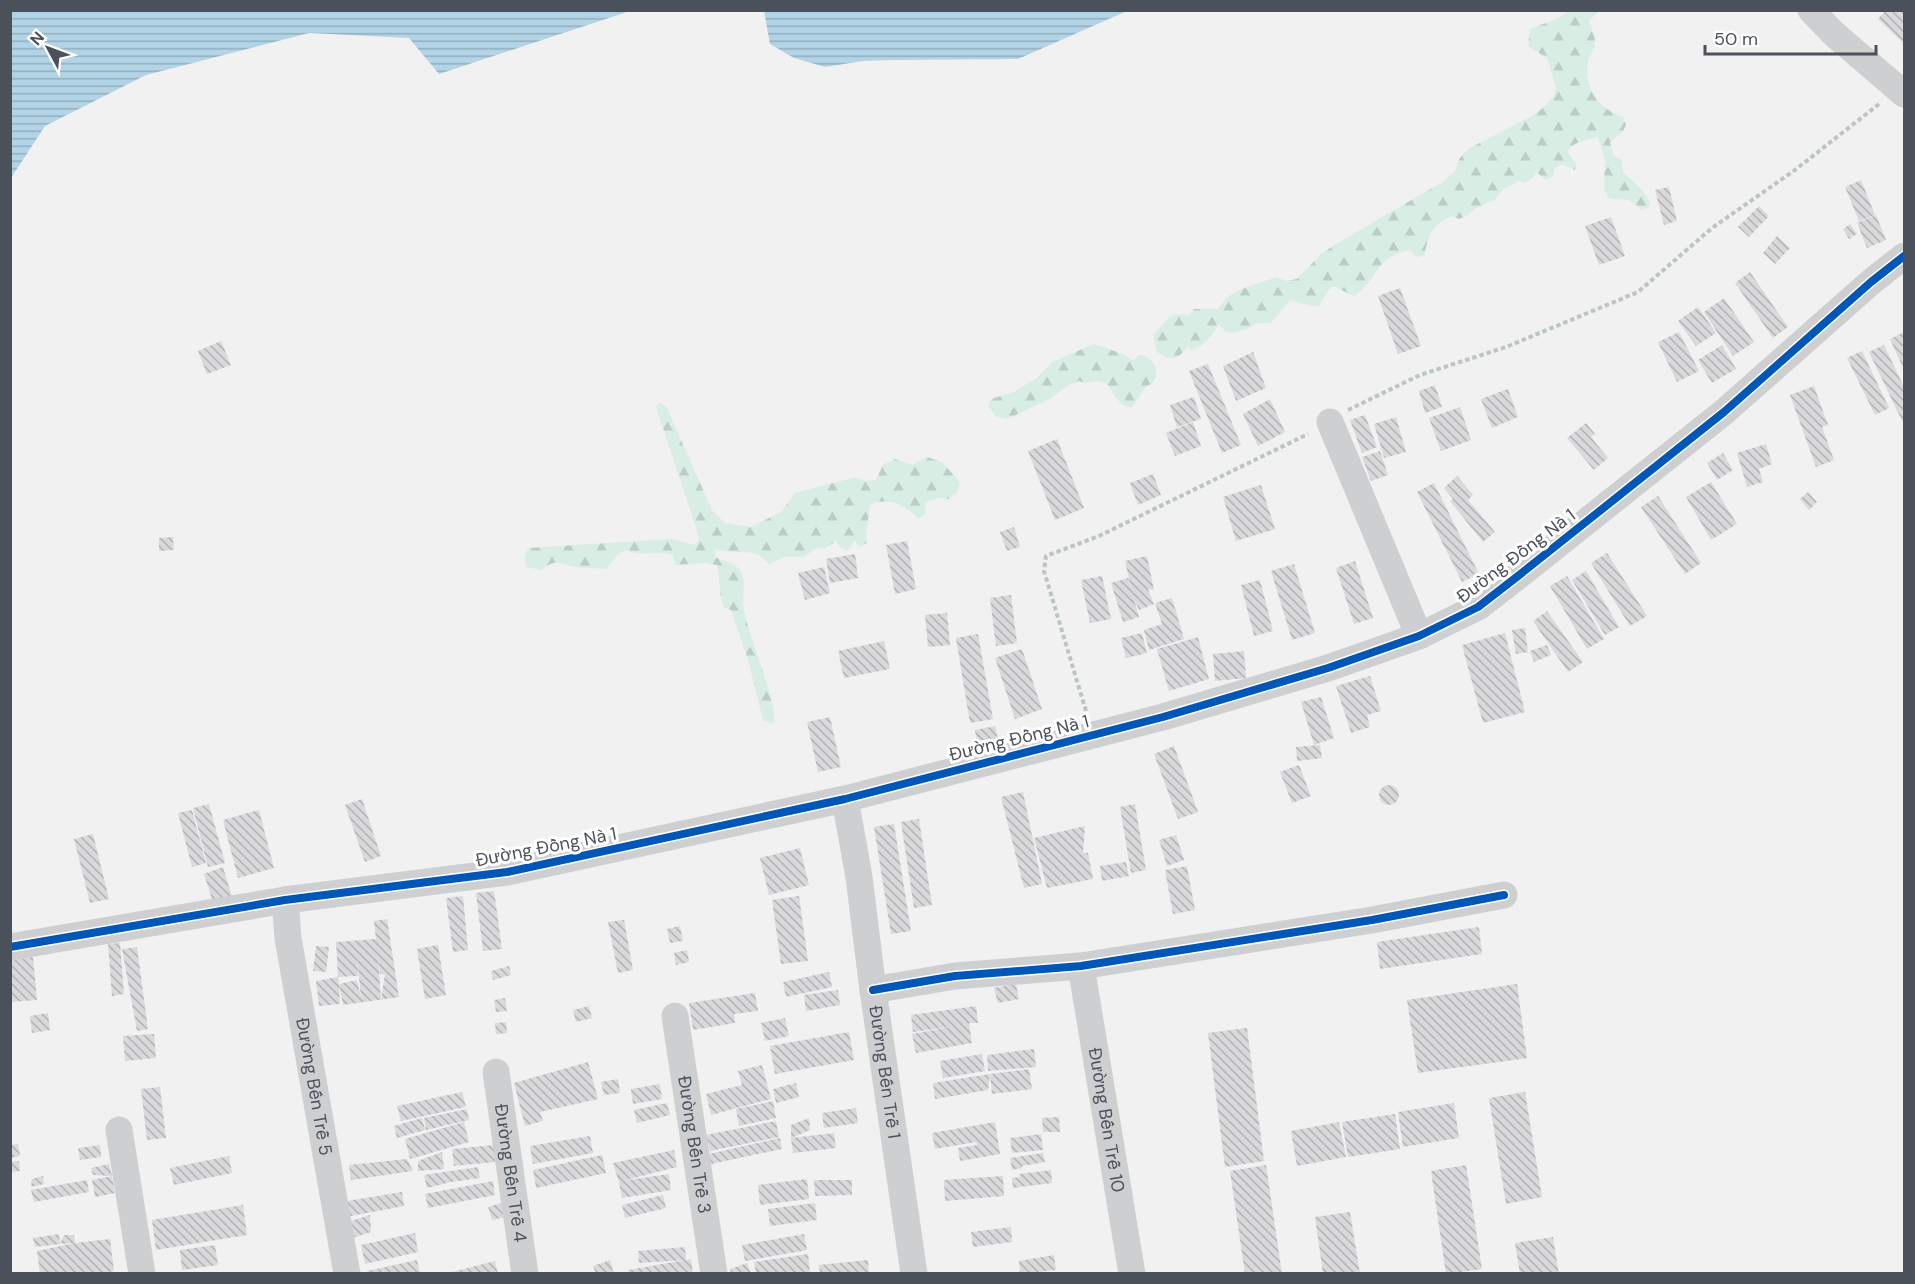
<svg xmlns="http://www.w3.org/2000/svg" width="1915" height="1284" font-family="'DM Sans',sans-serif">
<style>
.forest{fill:url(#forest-firs)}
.water{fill:url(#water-rules)}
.building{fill:url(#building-back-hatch);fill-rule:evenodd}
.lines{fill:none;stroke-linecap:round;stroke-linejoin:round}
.path{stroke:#bbc5c3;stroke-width:4;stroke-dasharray:4.5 3;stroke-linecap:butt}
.minor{stroke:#cdcfd1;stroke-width:27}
.cycleway-casing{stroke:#fff;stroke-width:11}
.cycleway{stroke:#0057b8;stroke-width:8}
.labels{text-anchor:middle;stroke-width:6;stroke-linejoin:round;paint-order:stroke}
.street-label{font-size:18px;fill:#4a515b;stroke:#fff}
</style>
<defs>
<pattern id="forest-firs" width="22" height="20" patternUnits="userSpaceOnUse" patternTransform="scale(1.5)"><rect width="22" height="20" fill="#d8ede3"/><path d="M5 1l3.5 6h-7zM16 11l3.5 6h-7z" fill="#bbcdc5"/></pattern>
<pattern id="water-rules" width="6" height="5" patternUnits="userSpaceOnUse" patternTransform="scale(1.5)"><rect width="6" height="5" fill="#b2d4e6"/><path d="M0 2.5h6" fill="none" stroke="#93aebd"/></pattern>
<pattern id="building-back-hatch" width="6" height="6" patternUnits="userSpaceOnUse" patternTransform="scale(1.5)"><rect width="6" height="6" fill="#d9d9db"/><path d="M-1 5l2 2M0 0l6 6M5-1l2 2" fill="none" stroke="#b2b2b5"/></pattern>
</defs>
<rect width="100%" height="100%" fill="#f1f1f1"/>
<g class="forest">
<path d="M1568 11H1599L1589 21C1591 27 1596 37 1595 44 1594 50 1589 56 1588 62 1583 87 1599 109 1623 117L1626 125 1622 133 1610 142 1614 156 1621 160 1623 172 1642 190 1650 202 1649 207 1642 210 1629 200 1611 199 1608 197 1604 189 1605 161 1598 137C1586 140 1575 141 1567 151L1576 164 1575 170 1563 164 1555 168 1553 177 1546 180 1536 172 1533 178 1524 183 1518 181 1500 192 1495 200 1476 208 1468 215 1459 219 1452 216C1431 225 1429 235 1424 256L1416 257 1410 250C1373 257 1379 280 1354 296L1333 286 1327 292 1319 306H1311L1290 300 1271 323H1257L1249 328 1232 333 1225 331 1218 324C1212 337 1205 345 1192 350L1188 347 1177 358H1167L1157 352 1153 334C1169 322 1165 311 1189 315L1194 309H1218L1227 297 1241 289 1277 277 1286 281 1297 279 1321 254 1336 244 1444 181 1455 171 1459 159 1468 149 1530 117 1543 108 1554 96 1556 88 1547 58 1528 46 1530 29C1543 23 1558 21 1568 11Z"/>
<path d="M1094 344 1123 354 1133 361 1139 355C1152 356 1162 370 1153 382 1151 385 1147 385 1145 388 1140 394 1137 402 1131 408L1121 404 1106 383 1098 381 1085 383 1079 381 1069 385 1050 399 1007 419 997 417 988 406 991 399 1014 392 1037 378 1052 362Z"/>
<path d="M660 403 666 406 712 510 725 523 751 527 781 512 795 493 856 477 866 481 876 480 883 465 895 459 912 465 927 457 942 462 960 482 957 492 949 499 938 498 925 503 926 514 918 519C908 506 886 496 870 505L866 534 867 543 859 547 855 540 847 551 837 544V540L825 549 818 547 803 557H783L769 565C754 544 739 557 715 549V557C723 562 733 561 739 569 748 581 741 596 744 610 752 648 771 683 775 722L770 723 763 720 748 660 731 610 724 607C718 593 721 580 717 565L705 563 675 565 673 555C658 549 641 558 626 550L617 555 606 569C597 568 586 569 577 567 559 564 558 557 541 570L527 567 524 557 528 548 672 539 695 545 699 539 696 527 656 407Z"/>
</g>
<g class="water">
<polygon points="11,10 630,10 630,11 439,74 409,38 309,33 146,75 45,126 11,178"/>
<polygon points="764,11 764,10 1127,11 1018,59 892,60 863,61 825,67 794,58 770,44"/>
</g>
<g class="building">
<polygon points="1886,10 1904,10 1904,39 1902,42 1878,19"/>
<polygon points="1861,180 1875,215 1859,221 1845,187"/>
<polygon points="1669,187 1677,221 1664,225 1655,190"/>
<polygon points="1759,206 1769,216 1749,237 1738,227"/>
<polygon points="1876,215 1886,240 1867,248 1857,223"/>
<polygon points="1611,217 1625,256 1599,265 1585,226"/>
<polygon points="1850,224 1857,234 1849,239 1843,229"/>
<polygon points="1777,236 1790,248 1775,264 1763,253"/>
<polygon points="1750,272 1788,327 1773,338 1735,283"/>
<polygon points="1400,288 1421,346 1398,354 1378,296"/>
<polygon points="1724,298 1754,342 1733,356 1704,312"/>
<polygon points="1698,307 1716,333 1696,346 1678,321"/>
<polygon points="1679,332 1699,371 1677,382 1658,342"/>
<polygon points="1904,332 1904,370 1890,339"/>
<polygon points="221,341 231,365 207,374 198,351"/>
<polygon points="1722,345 1736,369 1712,383 1698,360"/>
<polygon points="1884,345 1904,387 1904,425 1869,352"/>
<polygon points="1862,351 1889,408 1875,415 1847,358"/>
<polygon points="1253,352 1266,388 1236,401 1223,366"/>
<polygon points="1208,364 1241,445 1222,453 1189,371"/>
<polygon points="1435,385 1442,407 1425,413 1419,391"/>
<polygon points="1814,386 1828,425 1822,427 1834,460 1816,467 1790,395"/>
<polygon points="1508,389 1518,417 1492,428 1481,399"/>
<polygon points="1194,397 1201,419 1177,427 1170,405"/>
<polygon points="1270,399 1285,432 1258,446 1243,414"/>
<polygon points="1460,407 1471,440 1441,451 1429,418"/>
<polygon points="1365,415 1377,447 1362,453 1350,420"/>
<polygon points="1396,417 1406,452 1384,458 1374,424"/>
<polygon points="1193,422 1201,446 1175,456 1166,433"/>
<polygon points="1586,423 1595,434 1591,437 1608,458 1594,470 1567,438"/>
<polygon points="1057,439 1084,508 1055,520 1028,451"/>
<polygon points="1766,444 1772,464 1759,469 1763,482 1747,487 1737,453"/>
<polygon points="1380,451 1388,475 1371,481 1362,457"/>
<polygon points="1723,453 1733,470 1717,480 1707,463"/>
<polygon points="1153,474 1161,495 1138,505 1130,483"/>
<polygon points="1457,476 1473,495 1468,500 1495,532 1483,542 1450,501 1453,499 1444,488"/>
<polygon points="1711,482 1737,524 1711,540 1686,497"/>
<polygon points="1434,483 1479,574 1462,582 1417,492"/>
<polygon points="1261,485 1275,529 1236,541 1223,497"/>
<polygon points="1808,492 1817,502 1809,510 1800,499"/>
<polygon points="1658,496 1701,563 1685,574 1641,507"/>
<polygon points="1014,527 1020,547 1007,551 1000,532"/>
<polygon points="173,537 174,550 159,551 159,538"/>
<polygon points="907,541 916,589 895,594 886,545"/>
<polygon points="1607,553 1647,616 1630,626 1591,563"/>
<polygon points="855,554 858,578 830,583 826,559"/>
<polygon points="1147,556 1154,590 1148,589 1154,604 1139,610 1134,599 1139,617 1123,622 1111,583 1128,578 1131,588 1125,561"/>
<polygon points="1355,561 1373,618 1354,624 1336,568"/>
<polygon points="1294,564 1315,633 1292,640 1271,571"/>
<polygon points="824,567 830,593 805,600 798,573"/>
<polygon points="1586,571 1619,627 1605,635 1572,580"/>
<polygon points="1102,576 1111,619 1090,623 1081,580"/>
<polygon points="1567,576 1604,639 1587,649 1550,586"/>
<polygon points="1260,580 1273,631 1254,636 1241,585"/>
<polygon points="1011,595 1017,643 996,646 990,598"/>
<polygon points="1172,598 1184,639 1149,650 1144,630 1162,624 1155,603"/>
<polygon points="1547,611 1583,662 1568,672 1533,621"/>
<polygon points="947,613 950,645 928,647 925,615"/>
<polygon points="1525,628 1528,652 1516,654 1512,630"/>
<polygon points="1142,633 1147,653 1126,658 1121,638"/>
<polygon points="1505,633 1525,712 1483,723 1462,645"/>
<polygon points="978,634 993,719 970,723 956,638"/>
<polygon points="1198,637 1209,679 1169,691 1157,649"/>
<polygon points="884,641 890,669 844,678 838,651"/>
<polygon points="1547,645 1551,655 1534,662 1530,651"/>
<polygon points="1022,649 1042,709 1015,719 995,658"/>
<polygon points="1244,651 1246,678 1215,681 1213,654"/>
<polygon points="1370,676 1381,711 1367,715 1370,727 1351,733 1336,686"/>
<polygon points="1321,697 1334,738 1314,745 1301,702"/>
<polygon points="830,717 841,767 818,772 807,722"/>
<polygon points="995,726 998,739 977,743 975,730"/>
<polygon points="1320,745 1322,758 1297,761 1296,747"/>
<polygon points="1174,746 1198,812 1178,819 1154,754"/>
<polygon points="1299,765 1311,796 1292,803 1280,772"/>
<circle cx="1389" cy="795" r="10"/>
<polygon points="1023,792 1042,884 1024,888 1001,797"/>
<polygon points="362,799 381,856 365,862 345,805"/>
<polygon points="209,804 225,863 208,867 193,808"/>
<polygon points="1135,804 1146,870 1131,873 1120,807"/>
<polygon points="192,810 206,863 192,867 178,813"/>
<polygon points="259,810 274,868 238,878 223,820"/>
<polygon points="919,819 932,905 914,908 901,822"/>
<polygon points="894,824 911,931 891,934 874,827"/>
<polygon points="1085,826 1083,853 1088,853 1093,879 1047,888 1034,838"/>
<polygon points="93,834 109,899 90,903 74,839"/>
<polygon points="1176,835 1184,860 1167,866 1159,840"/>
<polygon points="800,848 809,885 769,895 760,858"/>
<polygon points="1126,862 1129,876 1102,881 1100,866"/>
<polygon points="1187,866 1195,910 1173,914 1165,870"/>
<polygon points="223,867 233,900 214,906 204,874"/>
<polygon points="494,891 502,949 483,951 476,893"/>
<polygon points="463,896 468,950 453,952 446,898"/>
<polygon points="799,896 808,961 781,964 772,900"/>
<path d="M387 919 399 997 343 1005 339 984 340 1004 319 1006 316 981 338 977 336 942 376 939 374 921ZM378 956 380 974H385L381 1000ZM357 957V956L361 998 357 980 339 984 338 977 358 976Z"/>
<polygon points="624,920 633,970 618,973 608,922"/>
<polygon points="680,926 683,941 670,943 667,929"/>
<polygon points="1479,927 1482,954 1380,969 1377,942"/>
<polygon points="120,943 124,994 112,996 108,944"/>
<polygon points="438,945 446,995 425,999 417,949"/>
<polygon points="316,946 329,947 326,972 313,971"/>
<polygon points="137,947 148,1029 137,1031 122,949"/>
<polygon points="687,950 689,962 676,965 674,953"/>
<polygon points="33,957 37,1000 11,1002 10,960"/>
<polygon points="509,966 511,975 493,980 491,971"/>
<polygon points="829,972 832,987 786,997 783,982"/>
<polygon points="1016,984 1019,999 998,1003 994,988"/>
<polygon points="1517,984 1527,1058 1418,1073 1407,1000"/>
<polygon points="838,990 840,1005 806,1011 804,995"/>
<polygon points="755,993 758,1011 734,1014 735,1023 693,1030 689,1003"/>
<polygon points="505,998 507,1011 496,1012 494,1000"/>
<polygon points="589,1006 592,1018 576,1022 573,1010"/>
<polygon points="976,1006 978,1023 969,1023 972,1043 916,1053 912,1034 950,1027 913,1032 911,1015"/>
<polygon points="48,1013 50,1030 32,1033 30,1016"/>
<polygon points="785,1018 789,1036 765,1041 761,1023"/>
<polygon points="506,1022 507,1033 496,1034 495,1023"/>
<polygon points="1247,1028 1264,1161 1225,1167 1208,1033"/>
<polygon points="849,1032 854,1060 775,1074 770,1046"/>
<polygon points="154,1034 156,1058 125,1061 123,1036"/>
<polygon points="1034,1049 1036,1067 988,1071 987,1055"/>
<polygon points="982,1054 985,1071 943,1078 940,1061"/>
<polygon points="588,1062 598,1099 540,1112 543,1121 525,1126 514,1083"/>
<polygon points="762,1065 771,1099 711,1115 706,1094 742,1085 738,1071"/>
<polygon points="1029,1069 1032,1089 992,1094 990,1074"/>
<polygon points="990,1074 988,1090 935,1099 933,1083"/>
<polygon points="618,1079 620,1093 604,1095 601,1082"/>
<polygon points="796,1083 799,1097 776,1103 773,1089"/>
<polygon points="660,1084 662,1099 633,1104 631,1089"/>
<polygon points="160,1087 166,1138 147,1140 141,1089"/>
<polygon points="462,1092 466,1107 401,1121 397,1106"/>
<polygon points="1525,1092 1542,1197 1506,1204 1489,1098"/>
<polygon points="773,1101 776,1118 739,1126 736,1109"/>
<polygon points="667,1103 670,1115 637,1123 634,1110"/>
<polygon points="1454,1103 1459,1138 1403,1147 1398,1112"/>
<polygon points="856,1108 858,1123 824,1128 822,1113"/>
<polygon points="467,1109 469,1120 426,1130 424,1118"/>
<polygon points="1395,1114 1400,1149 1348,1157 1342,1122"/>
<polygon points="1059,1117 1060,1132 1043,1132 1042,1118"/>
<polygon points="422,1118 425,1130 397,1138 394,1126"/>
<polygon points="809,1118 810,1130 791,1138 834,1133 836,1148 793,1153 791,1138 791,1125"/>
<polygon points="776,1121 779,1137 710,1151 706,1135"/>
<polygon points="464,1122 469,1142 410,1159 405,1139"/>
<polygon points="995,1122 1000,1154 960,1161 958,1148 977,1145 976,1142 935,1149 932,1133"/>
<polygon points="1339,1122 1346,1157 1297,1166 1291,1131"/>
<polygon points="1041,1134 1043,1150 1012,1153 1010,1138"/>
<polygon points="590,1136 593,1153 533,1164 530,1146"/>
<polygon points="780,1138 782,1149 711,1164 709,1154"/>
<polygon points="18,1144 20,1156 10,1158 10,1145"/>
<polygon points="100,1145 101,1157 80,1160 78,1148"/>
<polygon points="494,1145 495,1162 454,1166 452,1149"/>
<polygon points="674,1150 677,1167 622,1181 669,1174 671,1190 622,1198 619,1182 613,1163"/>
<polygon points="442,1152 444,1169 418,1171 418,1161"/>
<polygon points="1043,1153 1045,1162 1022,1166 1022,1168 1012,1170 1010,1158"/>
<polygon points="602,1155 606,1173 536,1188 533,1170"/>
<polygon points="229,1156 232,1173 174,1185 170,1168"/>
<polygon points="407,1159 413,1171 351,1180 349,1165"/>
<polygon points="19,1161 20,1171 10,1172 10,1162"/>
<polygon points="109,1164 112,1176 93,1175 91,1168"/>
<polygon points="1266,1165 1282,1274 1245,1274 1230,1171"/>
<polygon points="1466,1165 1482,1269 1446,1274 1431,1171"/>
<polygon points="478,1167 480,1178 451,1182 427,1188 424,1175"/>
<polygon points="1051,1170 1052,1183 1013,1188 1012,1178 1020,1177 1019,1174"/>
<polygon points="43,1176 44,1184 31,1187 32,1179"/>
<polygon points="112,1176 115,1193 95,1197 92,1180"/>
<polygon points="1003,1176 1004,1196 945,1201 944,1180"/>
<polygon points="807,1179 809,1199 760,1205 758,1185"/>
<polygon points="87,1180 89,1192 34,1202 31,1190"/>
<polygon points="814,1180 852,1180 852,1195 815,1196"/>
<polygon points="493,1181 495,1195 428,1208 425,1194"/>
<polygon points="402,1192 404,1206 346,1217 347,1201"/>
<polygon points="663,1195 666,1208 625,1218 622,1205"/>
<polygon points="501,1203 505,1217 492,1220 488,1207"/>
<polygon points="815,1203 817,1220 770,1226 768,1209"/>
<polygon points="243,1205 247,1235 156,1250 152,1220"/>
<polygon points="1350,1212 1360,1274 1323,1274 1315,1217"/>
<polygon points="370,1215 371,1232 349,1239 344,1223"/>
<polygon points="1011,1227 1012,1242 973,1247 971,1232"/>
<polygon points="415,1233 418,1252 365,1264 361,1245"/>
<polygon points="59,1234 60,1244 35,1247 33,1238"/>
<polygon points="804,1234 807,1250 745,1261 742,1245"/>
<polygon points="64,1235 74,1235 75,1243 110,1239 114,1271 99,1274 40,1274 37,1251 75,1243 60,1244"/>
<polygon points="1553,1237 1559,1274 1520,1274 1515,1243"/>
<polygon points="215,1245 218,1265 182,1270 180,1250"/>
<polygon points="685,1247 686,1260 639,1263 638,1251"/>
<polygon points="808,1254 810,1274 756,1274 754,1262"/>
<polygon points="1054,1255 1056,1270 1020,1274 1019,1261"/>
<polygon points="691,1259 693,1274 629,1274 628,1270"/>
<polygon points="417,1260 420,1273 368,1274 367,1271"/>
<polygon points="610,1260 614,1274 596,1274 593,1266"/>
<polygon points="868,1260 869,1274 820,1274 819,1265"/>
<polygon points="495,1261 498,1274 448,1274 448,1273"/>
<polygon points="747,1263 751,1274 731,1274 730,1269"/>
</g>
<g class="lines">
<g class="path">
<polyline points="1348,410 1420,375 1506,347 1638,292 1712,228 1795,170 1879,104"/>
<polyline points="1086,711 1044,571 1046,556 1099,536 1308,434"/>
</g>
<g class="minor">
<polyline points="1811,10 1834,34 1904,94"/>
<polyline points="1330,422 1419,636"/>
<path id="s1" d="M845 799 859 877 873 990 914 1274"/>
<path id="s2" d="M285 900 288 938 347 1274"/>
<polyline points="10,947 285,900 507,872 845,799 1163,717 1328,668 1419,636 1478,607 1518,576 1724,412 1871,282 1904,256"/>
<path id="s3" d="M1081 966 1132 1274"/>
<polyline points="873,990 955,976 1081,966 1372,920 1504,895"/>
<path id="s4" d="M675 1016 714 1274"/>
<path id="s5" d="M496 1072 525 1274"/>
<polyline points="119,1130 142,1274"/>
</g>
<defs>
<g id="cycleway">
<polyline points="10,947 285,900 507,872 845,799 1163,717 1328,668 1419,636 1478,607 1518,576 1724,412 1871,282 1904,256"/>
<polyline points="873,990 955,976 1081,966 1372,920 1504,895"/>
</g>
</defs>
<use href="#cycleway" class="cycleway-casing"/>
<use href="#cycleway" class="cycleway"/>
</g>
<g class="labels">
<g class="street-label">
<text transform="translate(1516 556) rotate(-37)" y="6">Đường Đồng Nà 1</text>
<text transform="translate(1019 738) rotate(-14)" y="6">Đường Đồng Nà 1</text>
<text transform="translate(546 847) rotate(-11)" y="6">Đường Đồng Nà 1</text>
<text dy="6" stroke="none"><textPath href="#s1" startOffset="276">Đường Bến Trễ 1</textPath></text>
<text dy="6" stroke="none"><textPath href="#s2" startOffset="189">Đường Bến Trễ 5</textPath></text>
<text dy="6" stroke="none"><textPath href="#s3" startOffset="156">Đường Bến Trễ 10</textPath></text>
<text dy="6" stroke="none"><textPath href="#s4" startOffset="130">Đường Bến Trễ 3</textPath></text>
<text dy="6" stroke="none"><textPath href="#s5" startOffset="102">Đường Bến Trễ 4</textPath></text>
</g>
</g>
<rect width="1915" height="1284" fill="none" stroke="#4a515b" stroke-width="24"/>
<g transform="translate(48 48) rotate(311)" stroke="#ffffff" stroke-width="4.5" paint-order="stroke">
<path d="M0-4.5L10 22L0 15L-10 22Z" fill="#4a515b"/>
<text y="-9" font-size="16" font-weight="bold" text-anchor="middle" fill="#4a515b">N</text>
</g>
<path d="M1705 45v9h171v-9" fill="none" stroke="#4a515b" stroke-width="3"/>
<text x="1714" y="45" font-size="18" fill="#4a515b" stroke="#ffffff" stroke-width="4.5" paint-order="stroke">50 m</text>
</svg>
